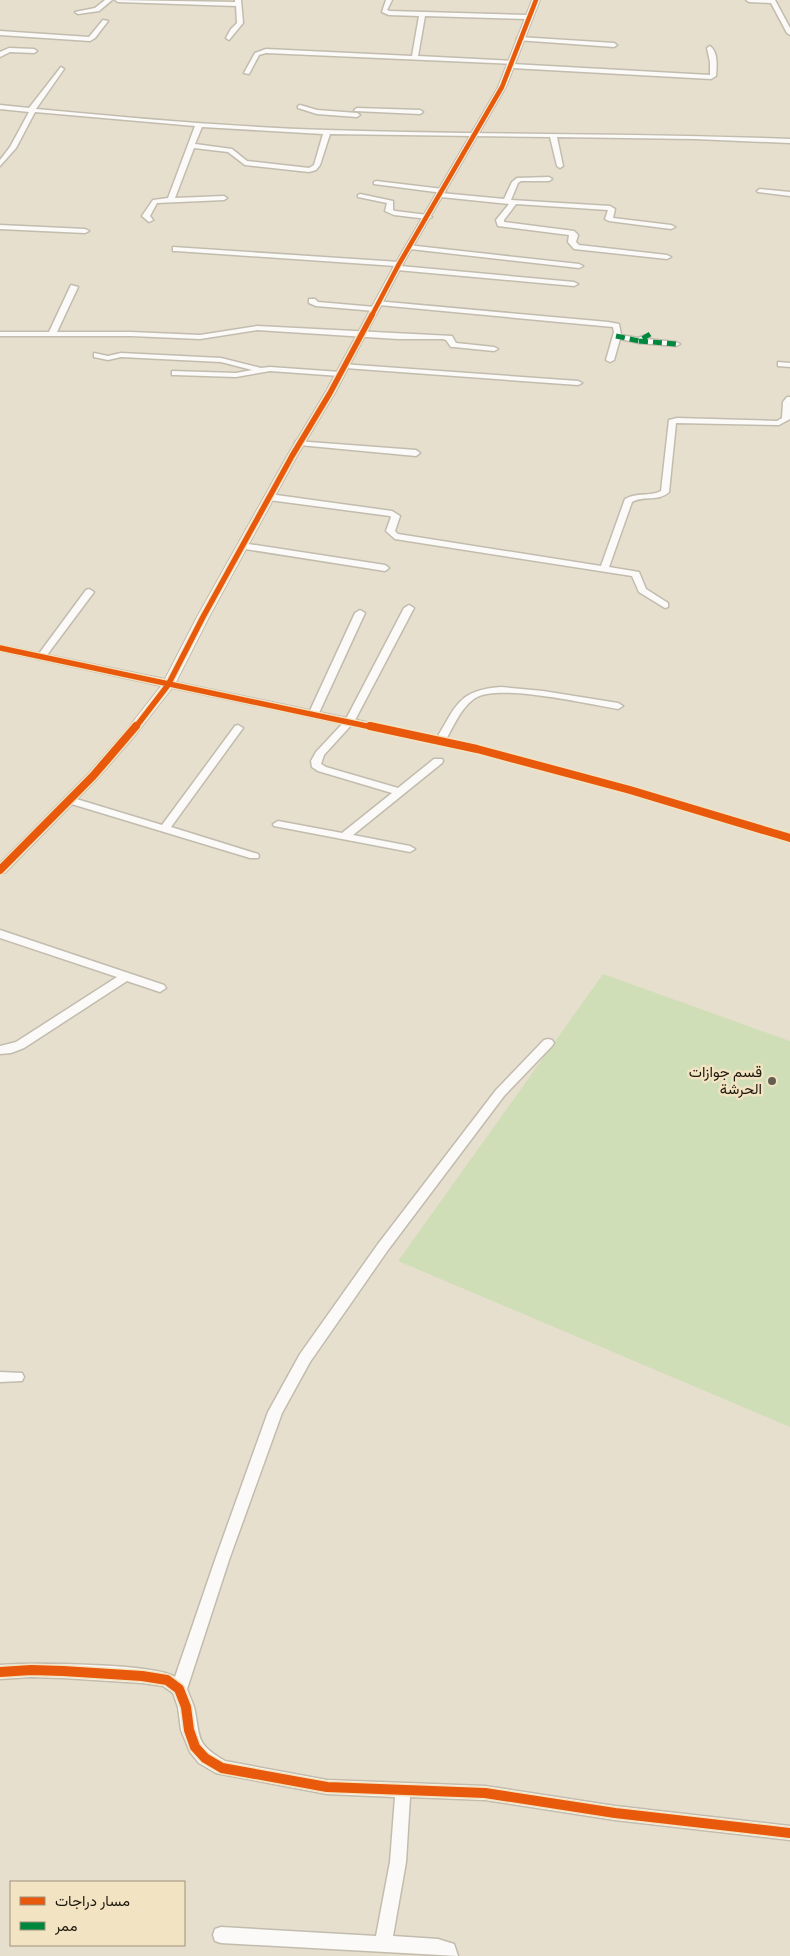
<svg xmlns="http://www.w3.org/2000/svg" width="790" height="1956" font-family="'Titillium Web',Vazirmatn,sans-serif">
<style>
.green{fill:#d0deb8}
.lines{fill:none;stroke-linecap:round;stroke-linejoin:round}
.minor-casing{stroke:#c2bcae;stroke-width:3}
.tertiary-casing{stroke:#c2bcae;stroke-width:2}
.minor{fill:#fbfaf8;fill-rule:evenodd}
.tertiary{fill:#fbfaf8;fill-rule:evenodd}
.quiet{stroke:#00873e;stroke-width:5;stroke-dasharray:9 5;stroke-linecap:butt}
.cycleway-far3-casing{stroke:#f2e3c2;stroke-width:6}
.cycleway-far2-casing{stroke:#f2e3c2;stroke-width:8}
.cycleway-far1-casing{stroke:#f2e3c2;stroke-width:11}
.cycleway-casing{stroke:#f2e3c2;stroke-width:13}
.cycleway-far3{stroke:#e8590c;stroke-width:4.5}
.cycleway-far2{stroke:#e8590c;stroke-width:5.5}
.cycleway-far1{stroke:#e8590c;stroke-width:8}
.cycleway{stroke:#e8590c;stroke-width:10}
.poi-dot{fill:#645e50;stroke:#f2e3c2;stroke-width:2}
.labels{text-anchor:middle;stroke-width:5;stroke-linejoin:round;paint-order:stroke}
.poi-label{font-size:15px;fill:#1e190d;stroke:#f2e3c2;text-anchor:end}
</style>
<rect width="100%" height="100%" fill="#e7dfcd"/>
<polygon class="green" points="603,974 790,1041 790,1427 398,1261"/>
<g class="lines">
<defs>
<g id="minor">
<polygon points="105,0 112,0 99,11 78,14 75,12 95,8"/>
<polygon points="115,0 235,2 235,0 241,0 243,23 229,40 226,38 231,29 237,23 236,6 118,2"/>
<polygon points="386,0 392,0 387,10 390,11 527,15 530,17 527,19 425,16 418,56 515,61 515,63 513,64 266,53 259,55 249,74 244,73 255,53 266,49 412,56 419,16 389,15 382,12"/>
<polygon points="746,0 775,0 790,28 790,35 787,33 771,3 749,2"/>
<polygon points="103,20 108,21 95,38 90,41 0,35 0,31 89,37"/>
<polygon points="519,37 614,43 617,45 614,47 517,40 517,38"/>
<path d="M710 46C718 52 717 66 716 76L711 79 512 68 509 66 512 64 710 75V62L707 48Z"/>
<polygon points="9,48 34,49 37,51 34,53 10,52 0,57 0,52"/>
<path d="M61 67 64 69 36 109C133 118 230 127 327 130 481 135 636 133 790 139V143L695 139 557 137 563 166 560 168 557 166 550 137 330 134 320 165 316 170 309 172 245 165 228 152 194 148 175 198 224 196 227 198 224 200 157 203 150 216 153 220 149 222 142 216 153 200 168 198 195 126 35 112 16 148 0 166V160L10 147 29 112 0 109V105L29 108ZM202 127 323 134 314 165 309 168 247 161 232 149 195 144Z"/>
<polygon points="300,105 317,110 357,113 360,115 357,117 317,114 298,108 298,106"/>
<polygon points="357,108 420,110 423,112 420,114 355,111 354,110"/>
<polygon points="517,178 549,177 552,179 549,181 521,181 518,183 511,200 610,206 615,209 613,218 671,225 675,227 671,229 609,221 605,219 608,210 516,204 504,220 504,222 574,231 578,235 576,242 579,245 667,255 671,257 667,259 574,249 568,242 569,235 498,226 496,220 509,204 441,197 438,195 441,193 504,199 512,182"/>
<polygon points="376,181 443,189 446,191 443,193 374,184 374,182"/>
<polygon points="760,189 790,192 790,196 758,192 757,191"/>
<polygon points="360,194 393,201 393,210 395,211 428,215 432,217 428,219 394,215 385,211 387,203 358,197 358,195"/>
<polygon points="0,225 85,229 89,231 85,233 0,229"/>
<polygon points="407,245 579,264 583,266 579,268 410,249 407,249"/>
<polygon points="173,247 399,262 403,264 400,266 574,282 578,284 574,286 397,270 393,268 396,266 176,251 173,251"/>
<polygon points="71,285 78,287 57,332 131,332 200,335 257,326 452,336 456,343 494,347 498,349 494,351 454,347 451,347 446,340 443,339 398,339 257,330 200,339 131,336 0,336 0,332 49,332"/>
<polygon points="309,299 315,299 318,302 375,307 379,309 375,311 316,306 309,303"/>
<polygon points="376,301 608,322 619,324 621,335 638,338 646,335 650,337 647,339 676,342 680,344 676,346 639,343 620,339 614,360 610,362 606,360 614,332 613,327 379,305 375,303"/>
<polygon points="94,353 108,356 121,353 221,358 261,368 270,367 340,372 344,374 340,376 270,371 236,377 175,375 172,375 172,371 236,373 252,370 221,362 121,357 108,360 94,357"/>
<polygon points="778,362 790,363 790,367 778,366"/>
<polygon points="342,364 578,381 582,383 578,385 345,368 342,368"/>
<path d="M787 397H790V419L779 425 676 423 669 492C659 502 644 495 632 502L609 567 639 572 646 589 668 603V607L665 608 639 592 632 576 395 539 386 531 391 517 390 516 269 500 265 497 269 494 392 511 400 516 395 531 398 534 601 566 625 499C636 492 650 497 661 491L669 420 677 418 777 421 782 418 783 402Z"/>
<polygon points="296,441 416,450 420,453 416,456 299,445 295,443"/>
<polygon points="242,543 385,565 389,568 385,571 239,548 238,546"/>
<polygon points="89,589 94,592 44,659 38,659 38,655 86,590"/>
<polygon points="409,605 414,608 354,722 324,755 321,764 326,767 398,788 434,759 442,759 443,761 442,763 353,835 410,846 415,849 410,852 274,826 273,824 278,821 342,833 392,793 318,771 312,767 311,761 316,752 345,721 404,608"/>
<polygon points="360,610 365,613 318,715 316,717 310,717 308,715 355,613"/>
<path d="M501 687 543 691 618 703 623 706 618 709C588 704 503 684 477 697 461 706 453 728 444 743H436L435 741C456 707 457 690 501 687Z"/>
<polygon points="238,725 243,728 171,827 258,854 259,856 258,858 250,858 65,802 64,800 65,798 73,798 162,825 235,726"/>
<polygon points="0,930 164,985 166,988 160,992 127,981 24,1048 11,1053 0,1054 0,1046 16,1042 117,977 0,938"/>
<path d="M548 1039 552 1040 554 1043 552 1046 504 1096 388 1250 310 1362 282 1413 229 1560 187 1689C189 1695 192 1701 194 1707 201 1738 194 1743 225 1761L327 1780 485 1786 615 1806 790 1826V1840L615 1820 485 1800 410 1797 406 1862 393 1936 438 1939 454 1944 458 1956 221 1943 215 1941 213 1935 215 1929 221 1927 376 1936 390 1862 395 1797 327 1794 216 1773 199 1763 190 1752 181 1730 178 1707 173 1693 163 1686 142 1683 63 1678 31 1677 0 1679V1665C29 1663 155 1663 175 1677L215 1560 268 1412 300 1354 378 1244 496 1090 544 1040Z"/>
<polygon points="0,1372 22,1373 24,1377 22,1381 0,1382"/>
</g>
<polygon id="tertiary" points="532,0 540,0 506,87 403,264 335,393 297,456 209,617 176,682 477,745 634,787 790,834 790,842 626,793 475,752 172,688 133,738 97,779 5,873 0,874 0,863 89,773 125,732 161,686 0,651 0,645 165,679 197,617 287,456 325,393 395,264 498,87"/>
</defs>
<use href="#minor" class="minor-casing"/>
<use href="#tertiary" class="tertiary-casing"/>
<use href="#minor" class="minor"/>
<use href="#tertiary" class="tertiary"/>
<g class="quiet">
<polyline points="616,336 639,341 650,334"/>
<polyline points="639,341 676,344"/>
</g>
<defs>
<polyline id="cycleway-far3" points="371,317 399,264 502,87 536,0"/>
<g id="cycleway-far2">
<polyline points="0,648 376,728"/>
<polyline points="135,728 168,685 203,617 292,456 330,393 372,315"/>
</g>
<g id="cycleway-far1">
<polyline points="370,726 477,749 630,790 790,838"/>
<polyline points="0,870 93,776 136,726"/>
</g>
<polyline id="cycleway" points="0,1672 31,1670 63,1671 142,1676 167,1680 179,1689 186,1707 189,1730 195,1747 205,1758 222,1768 327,1787 485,1793 615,1813 790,1833"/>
</defs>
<use href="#cycleway-far3" class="cycleway-far3-casing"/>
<use href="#cycleway-far2" class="cycleway-far2-casing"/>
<use href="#cycleway-far1" class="cycleway-far1-casing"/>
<use href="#cycleway" class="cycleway-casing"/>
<use href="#cycleway-far3" class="cycleway-far3"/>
<use href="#cycleway-far2" class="cycleway-far2"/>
<use href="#cycleway-far1" class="cycleway-far1"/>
<use href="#cycleway" class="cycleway"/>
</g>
<circle class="poi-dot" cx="772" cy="1081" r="5"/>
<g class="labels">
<g class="poi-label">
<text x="762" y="1077">قسم جوازات<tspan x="762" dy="17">الحرشة</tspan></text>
</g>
</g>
<rect x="10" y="1881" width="175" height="65" fill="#f2e3c2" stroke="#9d927a"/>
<rect x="20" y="1897" width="25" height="8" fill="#e8590c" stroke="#9d927a"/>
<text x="55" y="1906" font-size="15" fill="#1e190d">مسار دراجات</text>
<rect x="20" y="1922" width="25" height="8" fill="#00873e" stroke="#9d927a"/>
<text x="55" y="1931" font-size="15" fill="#1e190d">ممر</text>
</svg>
